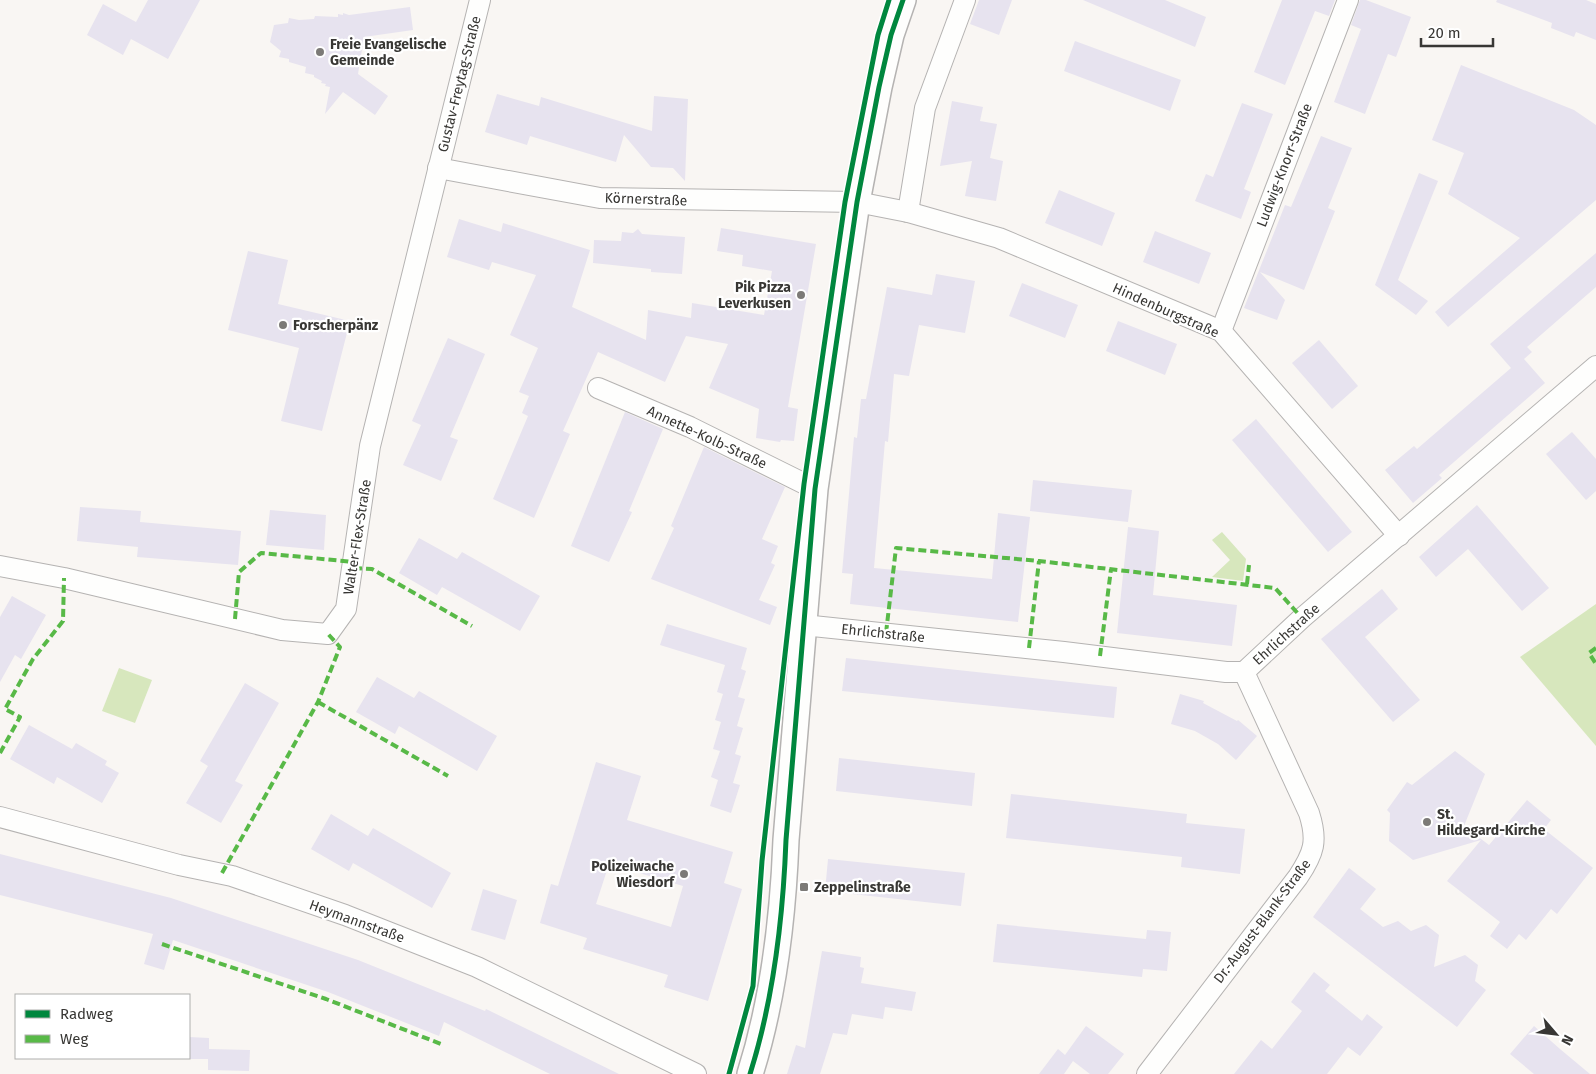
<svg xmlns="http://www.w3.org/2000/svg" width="1596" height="1074" font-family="'Fira Sans',sans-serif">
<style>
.green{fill:#d7e7bd}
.building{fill:#e7e3ef;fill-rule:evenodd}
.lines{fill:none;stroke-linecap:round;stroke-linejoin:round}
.minor-casing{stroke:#b5b3b2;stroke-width:22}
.tertiary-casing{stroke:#b5b3b2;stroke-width:28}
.minor{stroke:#fefefd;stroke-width:20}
.tertiary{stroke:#fefefd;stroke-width:25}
.quiet{stroke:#58b947;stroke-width:4;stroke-dasharray:8 4;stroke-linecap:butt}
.cycleway-casing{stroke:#fff;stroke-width:8}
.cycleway{stroke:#00873e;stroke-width:5}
.poi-dot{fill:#7c7a77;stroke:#fff;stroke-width:2}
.labels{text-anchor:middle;stroke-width:4.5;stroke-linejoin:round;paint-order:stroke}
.poi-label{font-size:14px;font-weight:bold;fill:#383734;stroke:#fff;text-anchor:start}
.street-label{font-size:14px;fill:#383734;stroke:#fff}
</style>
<rect width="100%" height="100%" fill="#f9f6f3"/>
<g class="green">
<polygon points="1222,532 1246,559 1243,581 1212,577 1230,560 1212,540"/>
<polygon points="1596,604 1596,746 1520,657"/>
<polygon points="119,668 152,680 135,723 102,711"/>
</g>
<g class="building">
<polygon points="148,0 200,0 168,59 131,39 123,55 87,35 103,4 136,22"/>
<polygon points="979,0 1012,0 999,35 970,24"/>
<polygon points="1083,0 1165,0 1206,17 1195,47"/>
<polygon points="1282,0 1335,0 1329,16 1315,11 1285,85 1254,72"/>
<polygon points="1360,0 1366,0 1411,17 1396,57 1388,54 1365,114 1334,102 1361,29 1351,25"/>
<polygon points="1497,0 1586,0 1596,4 1596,40 1576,32 1574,37 1551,28 1552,23 1496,2"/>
<polygon points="410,7 413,30 364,37 358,74 388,96 375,115 343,92 325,114 330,87 325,86 326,84 321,83 322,81 314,77 314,75 305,73 306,67 289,62 289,59 279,57 281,51 270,42 274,25 288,23 289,18 299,20 314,19 315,16 338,17 338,14 343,15 343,13 349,15"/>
<polygon points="1075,41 1181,80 1170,111 1064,71"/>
<polygon points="1461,65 1574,110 1596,125 1596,200 1448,327 1435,312 1520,238 1448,194 1464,153 1432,140"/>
<polygon points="497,94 539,106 541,97 652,131 654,96 688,99 685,181 673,168 651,167 624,135 616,162 530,136 527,145 485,132"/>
<polygon points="952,101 983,107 980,121 997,124 990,158 1003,161 996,201 965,196 972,161 940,166"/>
<polygon points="1242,103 1273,114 1244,189 1251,192 1241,219 1195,201 1206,174 1213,177"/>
<polygon points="1321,136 1352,148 1328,208 1335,211 1304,290 1260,272 1285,300 1277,320 1244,308 1285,205 1291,207"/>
<polygon points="1419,173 1438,181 1398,280 1428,301 1416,315 1375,285"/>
<polygon points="1059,190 1115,213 1102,246 1045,223"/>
<polygon points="459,219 501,232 503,223 590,250 572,307 646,340 648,310 691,318 692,303 764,315 772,271 742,266 743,255 717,251 721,228 816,244 788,407 798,409 794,441 781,440 780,442 756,438 759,409 709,388 728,344 686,336 665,382 598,352 563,431 570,434 534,518 493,499 528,416 522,413 529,396 519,392 538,348 510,335 536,275 492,262 489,270 447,257"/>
<polygon points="638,229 642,234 685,237 682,274 651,272 651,269 593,263 594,240 621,241 622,232 633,233"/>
<polygon points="1155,231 1211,253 1199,284 1143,262"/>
<polygon points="248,251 288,260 278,304 350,321 322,431 281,421 299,348 228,330"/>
<polygon points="1596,253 1596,287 1527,347 1532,352 1524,359 1545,383 1439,475 1442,478 1413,503 1385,470 1414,446 1417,449 1511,368 1490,344"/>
<polygon points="936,274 975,281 965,333 919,325 909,376 894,374 888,442 885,441 874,568 992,579 998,513 1030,517 1018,622 850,604 853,574 842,573 854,437 857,438 861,399 866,399 887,287 932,295"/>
<polygon points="1022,283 1078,305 1065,338 1009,316"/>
<polygon points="1118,321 1177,344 1165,375 1106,351"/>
<polygon points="448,338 485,354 450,437 458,440 441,481 403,465 421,425 412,421"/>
<polygon points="1319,340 1358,386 1332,409 1292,363"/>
<polygon points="625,412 663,429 629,511 632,512 609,562 571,546"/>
<polygon points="1256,419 1352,532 1328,552 1232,440"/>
<polygon points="1572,432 1596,459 1596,491 1586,500 1546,454"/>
<polygon points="704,447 785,487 762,539 778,546 771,563 775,565 759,600 777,607 770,625 651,579 674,528 671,526"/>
<polygon points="1033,480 1132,490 1128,522 1030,511"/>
<polygon points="1477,505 1549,588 1522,611 1468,549 1436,577 1419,557"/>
<polygon points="80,507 141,511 140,522 241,531 238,565 137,557 138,547 77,541"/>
<polygon points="270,510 326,515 324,550 266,545"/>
<polygon points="1128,527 1159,531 1153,595 1237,605 1232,646 1117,633"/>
<polygon points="419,538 457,559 462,552 540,596 520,631 442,587 437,595 399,573"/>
<polygon points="1382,589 1398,609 1365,637 1420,700 1393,722 1321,639"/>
<polygon points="12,596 46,615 21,659 15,655 0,682 0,617"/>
<polygon points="667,624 747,648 741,669 746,671 738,697 745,699 737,726 743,728 735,754 741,756 733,783 740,785 731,813 710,806 718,780 711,777 720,751 713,749 721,722 715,720 723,694 717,692 725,665 660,645"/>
<polygon points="846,658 1117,687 1114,718 842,691"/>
<polygon points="377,677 414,698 419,691 497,736 477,771 399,726 395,734 356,712"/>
<polygon points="245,683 279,703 235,781 243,785 221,823 186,803 208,766 200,761"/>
<polygon points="1180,694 1204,701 1203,703 1237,721 1238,720 1257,736 1236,760 1218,744 1195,731 1171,724"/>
<polygon points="29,725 72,749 76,743 107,761 105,765 119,773 102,803 57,777 54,784 10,759"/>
<polygon points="1455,751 1485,774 1464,826 1489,845 1527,800 1551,820 1544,829 1593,868 1557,914 1551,909 1526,940 1519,934 1507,949 1490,936 1500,922 1447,881 1481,840 1413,860 1389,841 1390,813 1387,810 1407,782 1412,785"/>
<polygon points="839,758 975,773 972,806 836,791"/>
<path d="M596 762 641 776 627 820 733 852 724 883 742 889 708 1001 664 987 668 975 583 949 587 938 540 923 551 884 558 886ZM609 864 683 886 671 927 596 904Z"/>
<polygon points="1011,794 1187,814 1186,823 1245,829 1240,874 1181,867 1182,857 1006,838"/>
<polygon points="331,814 368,836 373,828 451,873 432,908 353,863 349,871 311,849"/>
<polygon points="0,854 171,898 358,960 485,1011 486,1009 619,1074 550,1074 444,1022 439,1036 328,992 173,940 164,970 144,964 153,934 0,895"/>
<polygon points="828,859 965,873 961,906 825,891"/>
<polygon points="1349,868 1376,889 1360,909 1383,927 1398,921 1411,931 1426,925 1439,935 1434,967 1465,955 1478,965 1475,981 1486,990 1457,1027 1313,917"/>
<polygon points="483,889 517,900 505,940 471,930"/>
<polygon points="997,924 1146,939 1147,930 1171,932 1167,971 1143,969 1142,977 993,962"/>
<polygon points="822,951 861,957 860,967 864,968 861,983 916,992 912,1011 885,1007 883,1019 852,1014 847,1035 833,1033 820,1074 787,1074 796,1045 805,1048"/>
<polygon points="1314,972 1330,985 1325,991 1362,1021 1367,1014 1383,1027 1360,1056 1348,1047 1327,1074 1234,1074 1261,1040 1272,1049 1302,1011 1291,1002"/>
<polygon points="1086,1026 1124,1054 1108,1074 1090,1074 1073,1061 1064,1074 1039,1074 1058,1049 1065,1055"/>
<polygon points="1534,1026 1560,1049 1590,1074 1534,1074 1510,1054"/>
<polygon points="189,1037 209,1038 209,1049 250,1050 249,1071 208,1070 208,1059 189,1059"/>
</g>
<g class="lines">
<defs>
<g id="minor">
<polyline points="438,168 600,198 857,202 908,212 999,238 1221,331 1399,536"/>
<polyline points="908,212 925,108 965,0"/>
<polyline points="1221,331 1348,0"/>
<polyline points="598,388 690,427 815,489"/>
<polyline points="0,566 64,578 282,630 328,634 346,609 370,446 480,0"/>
<polyline points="803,625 1064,652 1226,672 1244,672 1302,618 1596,366"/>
<polyline points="0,817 179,865 232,876 345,915 477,967 696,1074"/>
<path d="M1147 1074 1298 877C1314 853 1318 841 1309 813L1244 672"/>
</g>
<path id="tertiary" d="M750 1074C774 998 783 919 786 840L815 489 857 202 879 87 891 35 903 0"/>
</defs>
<use href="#minor" class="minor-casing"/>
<use href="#tertiary" class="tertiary-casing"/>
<use href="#minor" class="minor"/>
<use href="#tertiary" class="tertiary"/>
<g class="quiet">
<polyline points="354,568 372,569 472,626"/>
<polyline points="1247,584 1249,565"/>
<polyline points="235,619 239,572 261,553 354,562"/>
<polyline points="886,633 896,548 1039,561 1275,588 1302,618"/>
<polyline points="1029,648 1039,561"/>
<polyline points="1596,648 1589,653 1596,664"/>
<polyline points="1100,656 1111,569"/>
<polyline points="318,702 448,776"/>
<polyline points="0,753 20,717 5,709 33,659 63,621 64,578"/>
<polyline points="222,873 318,702 340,647 328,634"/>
<polyline points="162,944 326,999 441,1044"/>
</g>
<defs>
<g id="cycleway">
<polyline points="729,1074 753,986 762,861 804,484 845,202 878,35 889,0"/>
<path d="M750 1074C774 998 783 919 786 840L815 489 857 202 879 87 891 35 903 0"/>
</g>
</defs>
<use href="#cycleway" class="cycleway-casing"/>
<use href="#cycleway" class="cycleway"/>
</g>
<g class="poi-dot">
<circle cx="320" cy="52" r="5"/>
<circle cx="801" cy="295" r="5"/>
<circle cx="283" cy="325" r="5"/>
<circle cx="1427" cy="822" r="5"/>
<circle cx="684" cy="874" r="5"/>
<rect x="799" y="882" width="10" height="10" rx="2.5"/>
</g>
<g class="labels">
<g class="poi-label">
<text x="330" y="49">Freie Evangelische<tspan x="330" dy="16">Gemeinde</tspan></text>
<text x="791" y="292" text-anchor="end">Pik Pizza<tspan x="791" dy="16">Leverkusen</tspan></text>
<text x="293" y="330">Forscherpänz</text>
<text x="1437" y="819">St.<tspan x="1437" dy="16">Hildegard-Kirche</tspan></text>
<text x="674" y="871" text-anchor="end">Polizeiwache<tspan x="674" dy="16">Wiesdorf</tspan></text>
<text x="814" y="892">Zeppelinstraße</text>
</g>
<g class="street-label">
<text transform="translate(459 84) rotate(-76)" y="5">Gustav-Freytag-Straße</text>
<text transform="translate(1284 165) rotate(-69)" y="5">Ludwig-Knorr-Straße</text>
<text transform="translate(646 199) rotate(2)" y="5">Körnerstraße</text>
<text transform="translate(1166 310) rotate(24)" y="5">Hindenburgstraße</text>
<text transform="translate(707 437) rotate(25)" y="5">Annette-Kolb-Straße</text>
<text transform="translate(357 537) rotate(-81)" y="5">Walter-Flex-Straße</text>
<text transform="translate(883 633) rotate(6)" y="5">Ehrlichstraße</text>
<text transform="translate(1286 634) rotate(-42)" y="5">Ehrlichstraße</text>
<text transform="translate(357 921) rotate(20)" y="5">Heymannstraße</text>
<text transform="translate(1262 921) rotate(-53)" y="5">Dr.-August-Blank-Straße</text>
</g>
</g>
<rect x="15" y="994" width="175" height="65" fill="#ffffff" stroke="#afafae"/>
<rect x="25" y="1010" width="25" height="8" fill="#00873e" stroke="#afafae"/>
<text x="60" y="1019" font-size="15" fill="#383734">Radweg</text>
<rect x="25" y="1035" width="25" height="8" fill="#58b947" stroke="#afafae"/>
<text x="60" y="1044" font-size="15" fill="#383734">Weg</text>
<g transform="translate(1556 1034) rotate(118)" stroke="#ffffff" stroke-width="4" paint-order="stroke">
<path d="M0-4L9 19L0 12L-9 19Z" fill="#383734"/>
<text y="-8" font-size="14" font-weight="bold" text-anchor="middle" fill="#383734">N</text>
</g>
<path d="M1421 38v8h72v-8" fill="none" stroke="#383734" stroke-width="2.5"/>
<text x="1428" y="38" font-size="15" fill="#383734" stroke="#ffffff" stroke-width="4" paint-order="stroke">20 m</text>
</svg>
